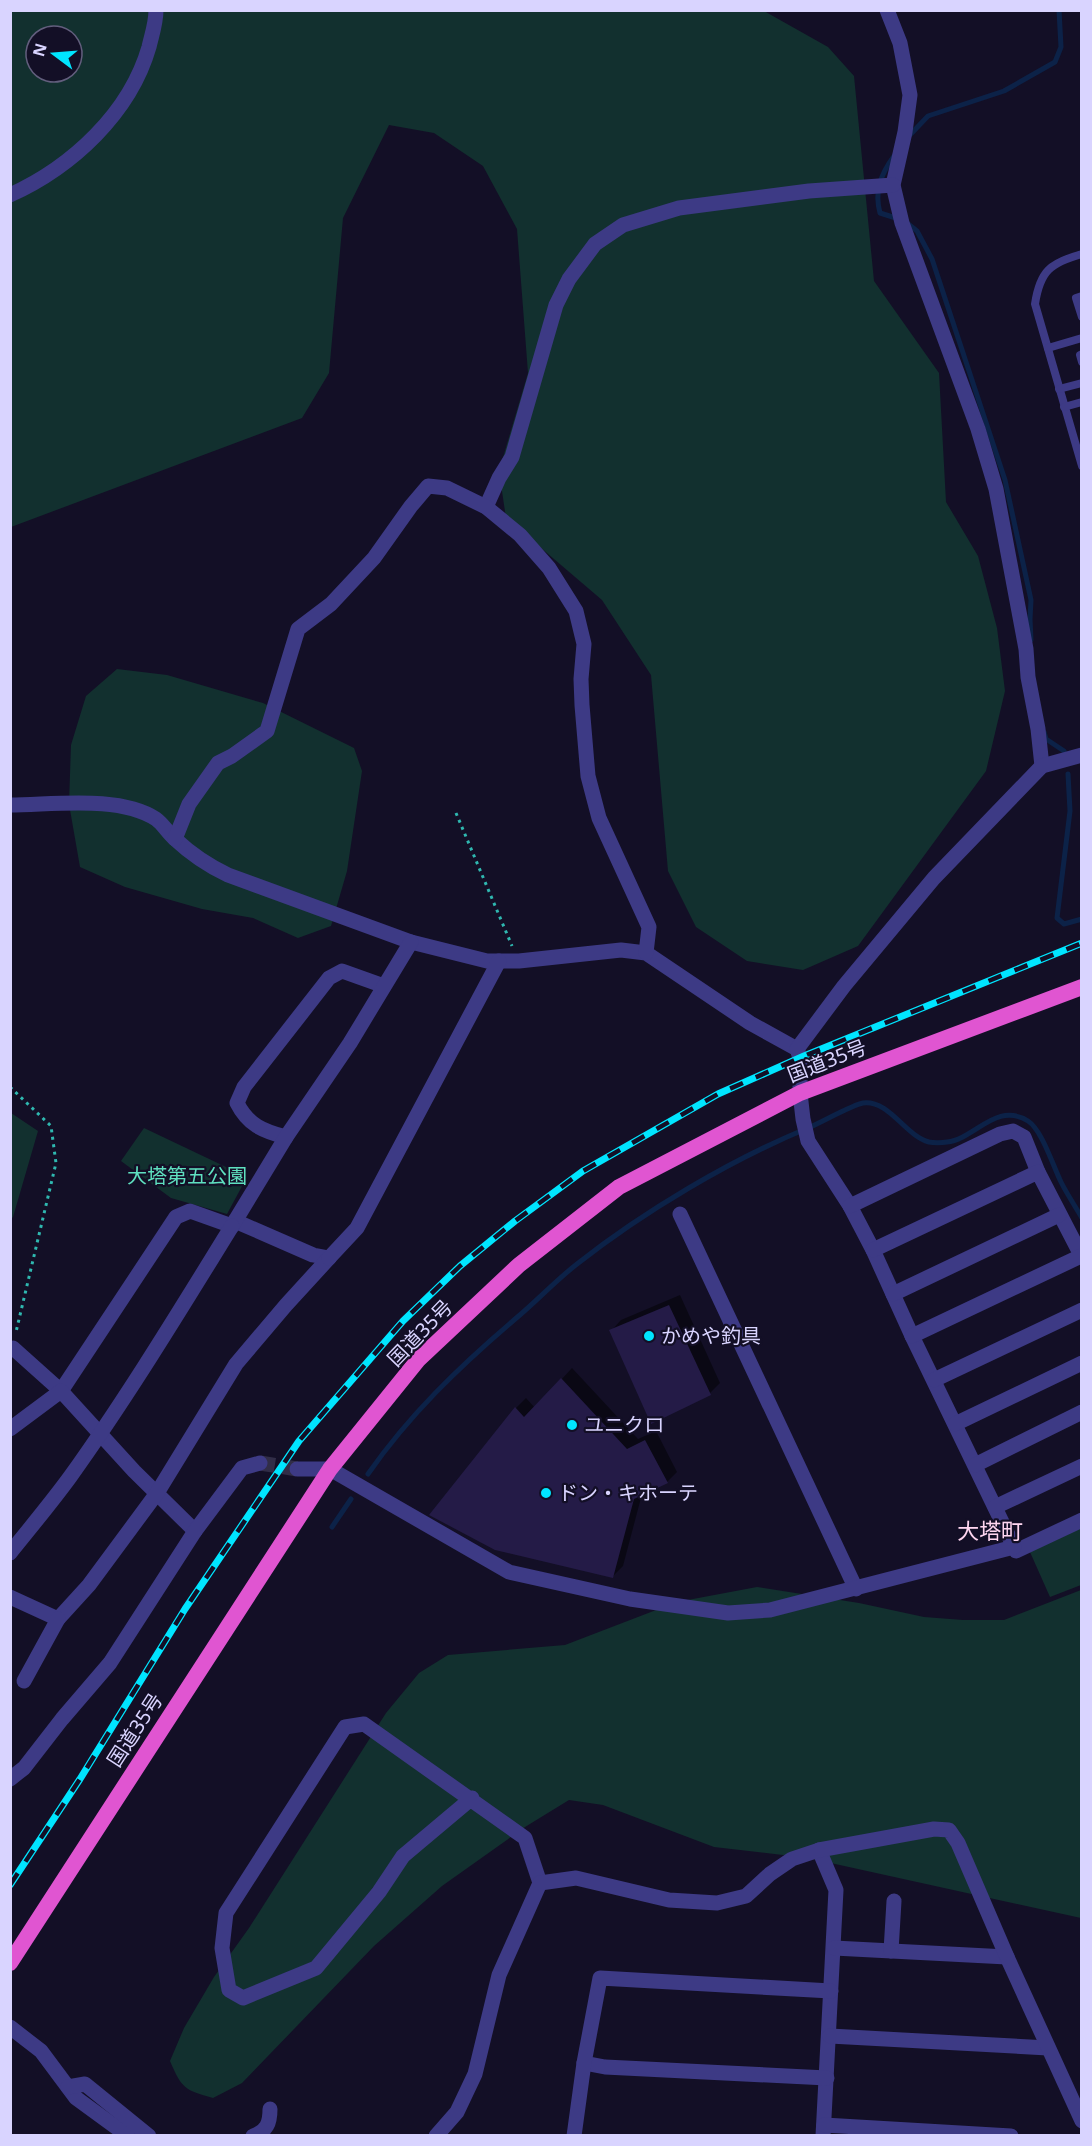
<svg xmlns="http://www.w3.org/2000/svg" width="1092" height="2146" font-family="'Noto Sans','Noto Sans JP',sans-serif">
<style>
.green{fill:#12302f;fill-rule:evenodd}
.shadow{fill:#0007}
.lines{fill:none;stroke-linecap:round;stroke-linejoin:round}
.stream{stroke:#0c2248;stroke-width:5}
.building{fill:#241b47}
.minor-tunnel{stroke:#312d47;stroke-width:15;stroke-dasharray:15 8;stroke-linecap:butt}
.path{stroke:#2fb8b0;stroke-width:3;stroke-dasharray:3 4.5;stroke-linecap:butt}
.service{stroke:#3d3a85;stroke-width:8}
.minor{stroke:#3d3a85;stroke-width:15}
.tertiary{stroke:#3d3a85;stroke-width:15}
.trunk{stroke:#e055d1;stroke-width:16}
.rail-casing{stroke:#00e5ff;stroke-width:7}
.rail{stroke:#130f26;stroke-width:4.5;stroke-dasharray:14;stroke-linecap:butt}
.poi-dot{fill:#00e5ff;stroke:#130f26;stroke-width:2}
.labels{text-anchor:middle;stroke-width:4.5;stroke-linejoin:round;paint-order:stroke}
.street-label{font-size:20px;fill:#d9d4ff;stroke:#130f26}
.park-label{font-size:20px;fill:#5fe0c0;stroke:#130f26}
.poi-label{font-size:20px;fill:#d9d4ff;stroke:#130f26;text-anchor:start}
.quarter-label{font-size:22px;fill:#ffd6f0;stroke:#130f26}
</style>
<rect width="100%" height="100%" fill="#130f26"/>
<g class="green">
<path d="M11 11H764L828 47 854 76 874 281 939 373 946 502 978 556 997 628 1005 691 986 771 858 946 803 970 747 961 696 927 668 871 651 675 602 600 506 518 499 471 528 373 517 229 483 166 434 133 389 125 343 218 329 373 302 418 11 527ZM36 36H72V72H36Z"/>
<polygon points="117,669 167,675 263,703 354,748 362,771 347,871 331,926 298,938 253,918 202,909 125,887 80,867 69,804 71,745 86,696"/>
<polygon points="11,1113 38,1131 13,1217 11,1219"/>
<polygon points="144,1128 247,1177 227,1214 171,1198 121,1161"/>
<polygon points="1081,1527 1081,1585 1050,1597 1030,1552"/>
<path d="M757 1587 859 1603 924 1617 963 1620H1004L1081 1590V1918L808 1858 714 1847 603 1805 569 1800 525 1827 442 1886 374 1946 242 2083 213 2098C185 2090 182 2089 170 2061L184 2028 214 1977 249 1928 386 1713 419 1673 448 1655 565 1645 677 1602Z"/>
</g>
<g class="shadow">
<polygon points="680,1295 720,1383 710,1393 611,1331 621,1320"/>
<polygon points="572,1368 638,1439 656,1431 677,1472 667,1482 642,1494 623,1566 613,1576 431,1514 516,1408 526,1398 535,1408"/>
</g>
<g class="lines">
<g class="stream">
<polyline points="908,137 928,116 1004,91 1055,62 1061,47 1059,10"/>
<path d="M894 156C881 174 874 191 880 213L899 219"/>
<polyline points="907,223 917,231 932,259 1005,480 1031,600 1030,619 1031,640"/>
<polyline points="1044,732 1046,739 1064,751"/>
<polyline points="1068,774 1070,811 1057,918 1064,924 1082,919"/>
<path d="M368 1474C409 1415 460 1366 514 1320 536 1302 555 1281 577 1264 643 1212 730 1160 808 1128 820 1123 854 1104 863 1103 890 1100 904 1135 929 1142 933 1143 942 1143 947 1142 975 1139 996 1101 1028 1121 1042 1130 1053 1166 1061 1182 1067 1194 1075 1206 1082 1218"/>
<polyline points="332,1527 351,1499"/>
</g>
</g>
<g class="building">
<polygon points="669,1305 711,1395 651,1424 609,1330"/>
<polygon points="561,1378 627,1449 645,1440 668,1483 634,1499 613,1578 495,1550 429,1515 515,1407 524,1417"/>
</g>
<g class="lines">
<polyline class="minor-tunnel" points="260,1463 297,1469"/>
<g class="path">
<polyline points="456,813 512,946"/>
<polyline points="10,1087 51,1126 56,1163 16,1332"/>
</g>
<g class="service">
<path d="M1082 254C1050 263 1040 271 1035 304L1082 466"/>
<polyline points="1082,296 1076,298 1082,317"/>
<polyline points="1048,348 1082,338"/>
<polyline points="1082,354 1080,355 1082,362"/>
<polyline points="1059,389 1082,383"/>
<polyline points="1064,407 1082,402"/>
</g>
<g class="minor">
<polyline points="887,10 900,43 910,95 905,132 893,185 902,223 978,429 996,489 1026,649 1028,677 1038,729 1042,766"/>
<polyline points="486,507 499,478 512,457 556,305 569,279 595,244 623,225 679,208 809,191 893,185"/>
<path d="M10 805C53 805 119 795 156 819 163 824 168 833 175 839 191 854 209 866 228 875L411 942 487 961H519L621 950 646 953 750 1023 797 1049 800 1058V1093L803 1119 808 1141 850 1206 873 1250 912 1336 1016 1551 1082 1520"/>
<polyline points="175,839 189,804 218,763 232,756 267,731 298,629 331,604 374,558 411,506 428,486 447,488 486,507 520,535 549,568 576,611 584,644 581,679 582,705 588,776 599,818 649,927 646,953"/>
<polyline points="797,1049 844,986 934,878 1042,766 1082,755"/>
<path d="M286 1137C263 1131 248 1125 237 1103L244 1087 329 978 342 971 384 986"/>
<polyline points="850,1206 1000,1134 1013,1131 1024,1137 1038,1172"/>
<polyline points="680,1214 856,1589"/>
<polyline points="235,1221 313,1255 329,1258"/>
<polyline points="873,1250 1038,1172 1082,1257"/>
<polyline points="893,1294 1059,1215"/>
<polyline points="912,1336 1081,1256"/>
<polyline points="10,1349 13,1348 61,1391 176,1217 190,1211 232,1226 286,1137 350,1043 411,942"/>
<polyline points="934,1380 1082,1310"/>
<polyline points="955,1424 1082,1363"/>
<polyline points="10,1429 61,1391 134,1471 195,1531"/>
<polyline points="975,1465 1082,1412"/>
<polyline points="297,1469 330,1469 509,1572 630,1599 728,1613 770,1610 1014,1547"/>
<polyline points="995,1507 1082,1466"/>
<path d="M10 1553C30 1528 51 1503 70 1477 128 1396 180 1310 232 1226"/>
<polyline points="10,1597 58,1619 89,1585 157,1493 236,1364 286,1305 329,1258"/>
<polyline points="24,1681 58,1619"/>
<polyline points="10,1779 24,1768 62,1719 110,1663 195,1531 242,1468 260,1463"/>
<polyline points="472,1798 403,1856 379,1892 316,1968 243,1998 229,1990 222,1948 226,1913 345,1727 364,1724 525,1838 540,1883"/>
<polyline points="819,1850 836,1890 823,2136"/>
<polyline points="834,1948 1007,1957"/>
<polyline points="891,1951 894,1901"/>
<polyline points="10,2027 41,2051 76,2098 128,2136"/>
<polyline points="830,2036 1048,2048"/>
<polyline points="584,2063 605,2067 827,2078"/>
<polyline points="68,2087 85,2084 149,2136"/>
<polyline points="824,2125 1011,2136"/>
<path d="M253 2136C267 2131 270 2123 270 2109"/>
<polyline points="436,2136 457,2112 475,2074 499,1975 540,1883 576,1878 669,1900 717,1903 746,1896 770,1874 792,1859 819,1850 934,1829 949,1830 958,1843 1007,1957 1082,2121"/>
<polyline points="574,2136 584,2063 600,1978 831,1991"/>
</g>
<g class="tertiary">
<path d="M10 195C72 167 130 113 149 47 152 34 156 23 156 10"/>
<polyline points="329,1258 357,1228 499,961"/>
</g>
<polyline class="trunk" points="10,1963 330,1469 418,1360 519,1265 619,1187 800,1093 1082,987"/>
<defs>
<polyline id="rail" points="10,1885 80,1779 185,1609 299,1441 403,1321 460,1266 515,1221 583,1171 718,1094 804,1056 1082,943"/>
</defs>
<use href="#rail" class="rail-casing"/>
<use href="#rail" class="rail"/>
</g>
<g class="poi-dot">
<circle cx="649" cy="1336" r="6"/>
<circle cx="572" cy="1425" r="6"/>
<circle cx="546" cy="1493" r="6"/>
</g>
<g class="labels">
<g class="street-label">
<text transform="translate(827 1061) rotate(-21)" y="7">国道35号</text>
<text transform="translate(420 1333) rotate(-46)" y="7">国道35号</text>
<text transform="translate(135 1730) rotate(-57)" y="7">国道35号</text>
</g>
<g class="park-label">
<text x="187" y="1183">大塔第五公園</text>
</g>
<g class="poi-label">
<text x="661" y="1343">かめや釣具</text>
<text x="584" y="1432">ユニクロ</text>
<text x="558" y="1500">ドン・キホーテ</text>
</g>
<g class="quarter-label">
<text x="990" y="1539">大塔町</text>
</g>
</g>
<rect width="1092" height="2146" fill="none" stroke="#d9d4ff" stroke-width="24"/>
<g transform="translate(54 54) rotate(286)"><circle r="28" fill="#130f26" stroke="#625e7d" stroke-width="1.5"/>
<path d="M0-4.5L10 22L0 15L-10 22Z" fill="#00e5ff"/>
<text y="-9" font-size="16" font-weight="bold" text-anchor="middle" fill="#d9d4ff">N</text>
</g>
</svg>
